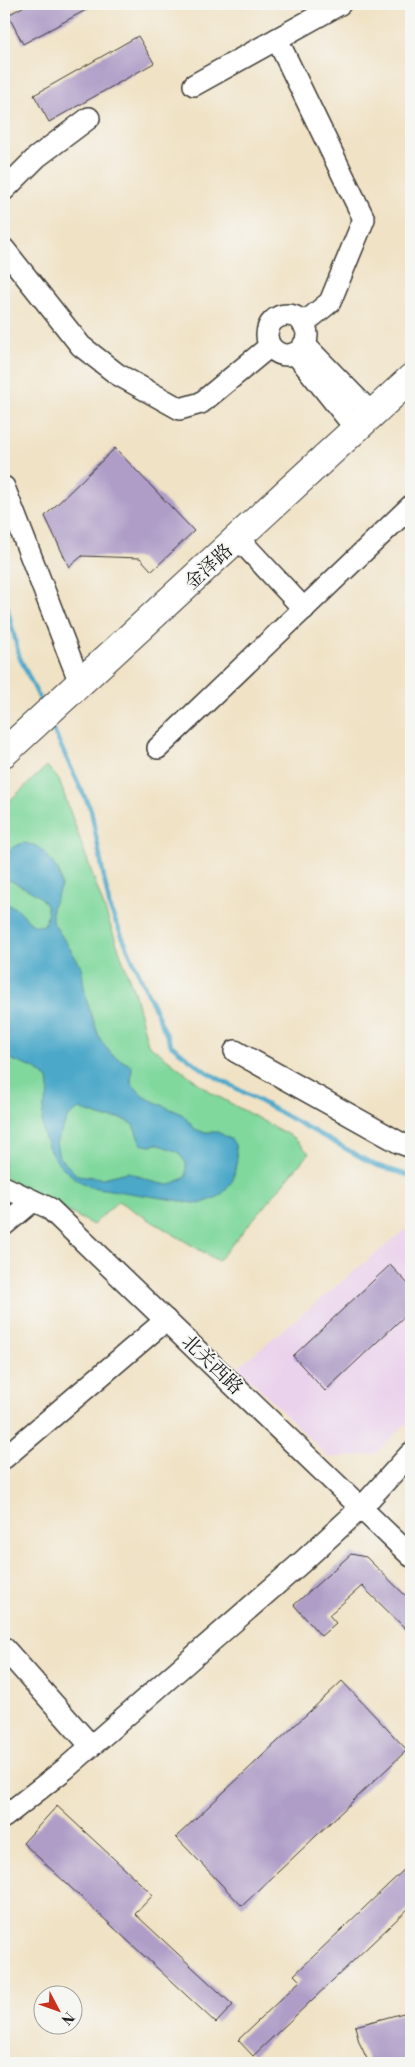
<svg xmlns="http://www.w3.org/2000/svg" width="415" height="2067" font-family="'Libre Bodoni','Noto Serif SC',serif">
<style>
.built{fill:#ead1ec}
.green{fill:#80d89d;stroke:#4e7a5c}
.water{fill:#4ba8c9;stroke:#346272;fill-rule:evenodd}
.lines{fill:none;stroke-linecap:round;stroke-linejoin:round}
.stream{stroke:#4ba8c9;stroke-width:4.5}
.building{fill:#af9dc7}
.minor-casing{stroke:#3c3a35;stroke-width:24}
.major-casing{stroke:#3c3a35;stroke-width:30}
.minor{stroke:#fff;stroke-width:21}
.major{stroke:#fff;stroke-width:28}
.labels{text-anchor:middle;stroke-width:4;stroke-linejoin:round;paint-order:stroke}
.street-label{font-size:19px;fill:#1c1c1c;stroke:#f6f6f2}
</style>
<rect width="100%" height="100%" fill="#f6f6f2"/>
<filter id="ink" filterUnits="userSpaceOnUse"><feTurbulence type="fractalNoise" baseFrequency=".02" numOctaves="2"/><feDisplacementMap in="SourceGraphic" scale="10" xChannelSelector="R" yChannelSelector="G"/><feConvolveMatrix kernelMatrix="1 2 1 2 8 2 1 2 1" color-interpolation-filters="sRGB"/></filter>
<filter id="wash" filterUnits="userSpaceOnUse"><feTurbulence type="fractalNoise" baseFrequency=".0096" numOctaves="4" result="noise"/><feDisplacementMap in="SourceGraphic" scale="20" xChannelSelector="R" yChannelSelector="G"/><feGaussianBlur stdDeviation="1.12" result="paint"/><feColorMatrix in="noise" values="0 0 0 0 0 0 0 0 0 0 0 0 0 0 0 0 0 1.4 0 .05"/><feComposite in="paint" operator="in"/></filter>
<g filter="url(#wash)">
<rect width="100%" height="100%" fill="#f0e2c5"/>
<polygon class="built" points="411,1229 411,1419 375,1454 329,1458 238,1367 403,1231"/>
<polygon class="green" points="47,766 59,780 134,992 148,1044 210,1092 294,1138 309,1153 218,1261 118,1201 93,1225 4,1177 4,806"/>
<path class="water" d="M24 843 37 846 47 855 59 872 61 886 52 907V921L81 966 86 999 100 1039 112 1055 132 1066 131 1083 144 1097 182 1114 195 1129 203 1132H218L232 1140 235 1145 237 1159 233 1180 220 1196 200 1204 91 1187C63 1175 37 1145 43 1112 45 1097 51 1097 48 1079L36 1069 4 1057V903L18 909 33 925 43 926C59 900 28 890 9 880L4 881C4 861 1 849 24 843ZM79 1109 106 1118H120L127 1121 133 1125 141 1144 148 1146 157 1144 178 1152 186 1163V1177L170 1185 157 1183 128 1172 103 1178 77 1175 59 1157 56 1143 68 1117Z"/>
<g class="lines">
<g class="stream">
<polyline points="4,593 19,656 42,704"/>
<polyline points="50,723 91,810 110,909 171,1045 205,1071 375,1165 411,1176"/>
</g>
</g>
<g id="blocks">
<g class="building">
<polygon points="28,4 97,4 23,44 8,15"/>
<polygon points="138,36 154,63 49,122 34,95"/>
<polygon points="115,448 194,531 152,571 140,558 82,556 69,567 45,516"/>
<polygon points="390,1265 411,1287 411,1310 325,1391 293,1356"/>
<polygon points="351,1554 366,1557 411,1601 411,1634 362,1586 329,1615 336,1623 321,1636 294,1605"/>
<polygon points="342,1681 407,1750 242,1906 176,1837"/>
<polygon points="57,1806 153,1895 135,1914 233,2005 216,2023 23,1843"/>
<polygon points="411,1863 411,1906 253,2056 238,2040 300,1981 294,1975"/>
<polygon points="411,2011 411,2063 369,2063 359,2042 355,2026"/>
</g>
</g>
</g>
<g filter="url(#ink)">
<use href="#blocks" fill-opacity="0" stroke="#3c3a35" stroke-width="1"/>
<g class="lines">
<defs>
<g id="minor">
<polyline points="277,39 364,219 330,302 303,324"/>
<polyline points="194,85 340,4"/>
<polyline points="4,190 37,157 89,118"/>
<polyline points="4,249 81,346 117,374 180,409 201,403 270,346"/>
<circle cx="287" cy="335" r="20"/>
<polyline points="304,344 372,414"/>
<polyline points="295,353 356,429"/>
<polyline points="4,487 80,683"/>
<polyline points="238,538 304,609"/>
<polyline points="158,748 411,506"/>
<polyline points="235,1051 400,1143 411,1147"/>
<polyline points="4,1187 49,1208 411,1556"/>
<polyline points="4,1225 33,1201"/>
<polyline points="4,1458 166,1320"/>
<polyline points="4,1648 91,1746"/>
<polyline points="4,1817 65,1769 302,1562 362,1507 411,1453"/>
</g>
<polyline id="major" points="4,753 411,378"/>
</defs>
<use href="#minor" class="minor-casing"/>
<use href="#major" class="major-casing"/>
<use href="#minor" class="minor"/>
<use href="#major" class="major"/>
</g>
</g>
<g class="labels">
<g class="street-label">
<text transform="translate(208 566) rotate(-43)" y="7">金泽路</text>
<text transform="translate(213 1364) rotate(44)" y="7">北关西路</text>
</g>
</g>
<rect width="415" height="2067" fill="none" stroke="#f6f6f2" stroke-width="20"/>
<g transform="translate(58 2010) rotate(131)"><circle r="24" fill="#f6f6f2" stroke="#9f9f9c"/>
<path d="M0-4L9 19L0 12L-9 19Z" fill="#c8321e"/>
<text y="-8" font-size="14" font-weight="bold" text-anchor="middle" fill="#1c1c1c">N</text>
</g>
</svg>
